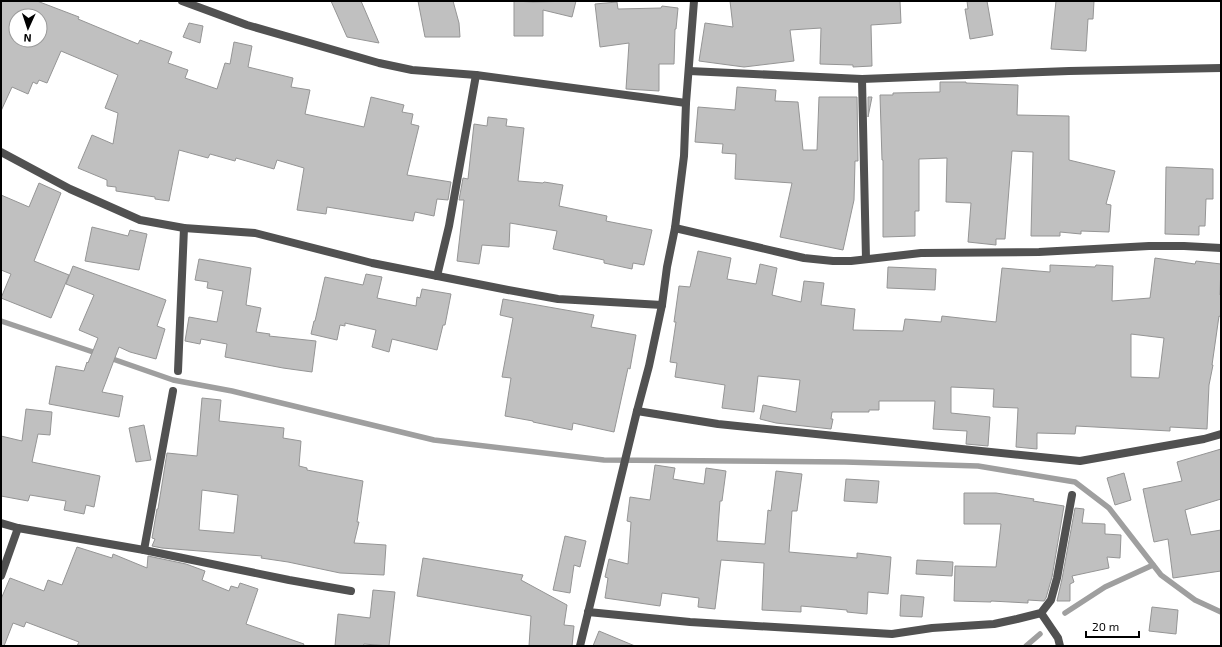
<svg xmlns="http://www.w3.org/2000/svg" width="1222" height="647" font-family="'Exo 2',sans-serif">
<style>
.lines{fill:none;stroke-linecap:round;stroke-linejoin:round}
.stream{stroke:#9f9f9f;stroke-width:5.5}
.building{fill:#c0c0c0;stroke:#959595;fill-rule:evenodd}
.minor{stroke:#515151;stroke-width:8}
</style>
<rect width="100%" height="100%" fill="#fff"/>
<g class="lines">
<g class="stream">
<polyline points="1,321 99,354"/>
<polyline points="107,357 173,380 232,391 434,440 604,460 845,462 978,466 1075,482 1109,508 1161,575 1195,600 1221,612"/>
<polyline points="1065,613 1105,587 1153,565"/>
<polyline points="1026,646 1040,634"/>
</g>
</g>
<g class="building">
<path d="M1 1H37L79 17 78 19 138 44 140 40 172 52 168 63 188 70 185 78 217 89 225 63 230 64 234 42 252 46 248 67 293 78 291 87 310 90 305 114 364 127 371 97 404 105 402 112 413 114 411 124 419 126 407 175 451 182 448 200 437 199 434 216 415 212 413 221 327 207 326 214 297 210 304 168 277 160 274 169 236 158 235 161 210 154 208 158 179 150 169 201 155 199V197L116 191V187L107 186V180L78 168 92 135 113 144 118 113 105 108 118 75 61 51 47 83 39 80 37 84 33 82 28 94 12 87 1 111ZM16 16H40V40H16Z"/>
<polygon points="331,1 361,1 379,43 347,37"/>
<polygon points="418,1 453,1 459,23 460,37 425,37"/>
<polygon points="514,1 533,2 576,1 572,17 543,10 543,36 514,36"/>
<polygon points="730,1 900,1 901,23 871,25 872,66 853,67 853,65 820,64 821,28 790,30 794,61 744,67 699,61 705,23 733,27"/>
<polygon points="967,1 987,1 993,35 970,39 965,9 968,9"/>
<polygon points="1056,1 1094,1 1093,19 1088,19 1086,51 1051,49"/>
<polygon points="617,2 618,9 661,8 662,6 678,8 676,29 675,29 674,64 659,64 659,91 626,89 629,43 600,47 595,4"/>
<polygon points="189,23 203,26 200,43 183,37"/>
<polygon points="940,82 966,82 966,83 1018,85 1017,115 1069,116 1069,160 1115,171 1106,204 1111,205 1109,232 1081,231 1081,234 1060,232 1060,236 1031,236 1033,152 1012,151 1005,239 996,239 996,245 968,242 971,203 946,202 947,158 919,159 919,211 915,211 915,236 883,237 883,160 882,160 880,95 893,95 893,93 940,92"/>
<polygon points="737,87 776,90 775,101 798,102 803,150 817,150 819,97 857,97 858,161 855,161 854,200 843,250 780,237 792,183 735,179 736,154 722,153 723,144 695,142 698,107 735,110"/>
<polygon points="868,97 872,97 868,117"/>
<polygon points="488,117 507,119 506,126 524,128 518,181 543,183 544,182 563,185 559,206 607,216 606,221 652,230 644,265 633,263 632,269 604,263 604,260 553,249 557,231 510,223 509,247 482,245 479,264 457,261 464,200 459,200 463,178 468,179 474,124 487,126"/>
<polygon points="1166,167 1213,169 1213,199 1206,199 1205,226 1199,226 1199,235 1165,234"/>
<polygon points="39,183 61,193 34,261 69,275 51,318 1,298 11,274 1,270 1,195 29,207"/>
<polygon points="92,227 128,236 130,230 147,234 139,270 85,261"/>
<path d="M698 251 731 258 727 279 756 284 760 264 777 268 772 295 801 302 804 281 824 283 821 305 855 309 853 330 903 331 905 319 941 322 942 316 996 322 1002 268 1050 272V265L1095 267 1096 265 1113 266 1112 301 1150 298 1155 258 1195 264 1196 261 1221 264 1220 295H1221V317L1219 316 1212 365H1213L1209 385 1207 429 1170 427V431L1076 426 1075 434 1037 433V449L1016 447 1018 408 993 407 994 389 951 387V413L990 417 988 446 966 444 967 431 933 429 935 401H879V410H869V412H832L831 419H833L831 429 776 423 760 419 763 405 796 412 800 380 758 376 754 412 722 408 725 385 675 377 677 363 670 362 676 322H674L679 286 690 287ZM1131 334 1164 338 1159 378 1131 377Z"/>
<polygon points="199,259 251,268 246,305 261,308 256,332 270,334 269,336 316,341 312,372 283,368 225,357 227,344 201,339 200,344 185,341 189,317 217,322 223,291 207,288 208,282 195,280"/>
<polygon points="73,266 166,300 157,326 165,329 156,359 130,352 119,347 102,392 123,396 119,417 49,404 56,366 84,371 87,362 88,363 98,338 79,330 94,295 66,284"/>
<polygon points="888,267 936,269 935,290 887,288"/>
<polygon points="366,274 382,277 377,298 416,306 417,297 420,298 422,289 451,294 445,325 443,325 437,350 392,339 389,352 372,347 376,330 345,323 345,326 340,325 337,340 311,334 314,321 315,321 325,277 363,285"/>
<polygon points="503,299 594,315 591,327 636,335 630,369 628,368 614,432 573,423 572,430 533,422 533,421 505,416 511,378 502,377 513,318 500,315"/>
<path d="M202 398 221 400 219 421 284 428 283 438 301 441 299 466 307 468V470L363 481 357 522H359L354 543 386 545 384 575 340 573 288 562 261 558 262 556 162 548 152 546 155 539 152 538 157 509H158L167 453 197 456ZM202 490 238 495 234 533 199 530Z"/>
<polygon points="26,409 52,412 50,435 38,434 32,462 100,476 94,507 86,505 84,514 64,510 66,501 30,495 28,501 1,496 1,436 22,441"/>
<polygon points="144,425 151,460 136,462 129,428"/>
<polygon points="1221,449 1221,499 1185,510 1191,535 1221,530 1221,571 1173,578 1168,539 1154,542 1143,489 1182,481 1177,462"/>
<polygon points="655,465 675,468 673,479 704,484 706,468 726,471 722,501 720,501 717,541 765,544 768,510 771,511 776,471 802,474 797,511 792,511 789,552 857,558 857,553 891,557 888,594 868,592 867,614 847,612 847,610 801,606 801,612 762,610 764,563 721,560 715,609 698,607 699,598 662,593 660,606 605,598 608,578 605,577 609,559 628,564 631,522 627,521 630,497 650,500"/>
<polygon points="1124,473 1131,500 1115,505 1107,478"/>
<polygon points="846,479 879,481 877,503 844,501"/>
<polygon points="964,493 996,493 1034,499 1033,501 1064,506 1052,577 1046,598 1044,601 1028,600 1028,603 991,601 991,602 954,601 955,566 996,567 1001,524 964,524"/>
<polygon points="1075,508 1084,509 1082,523 1105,524 1105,534 1121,535 1120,558 1107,557 1109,568 1072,576 1074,582 1070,584 1070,601 1057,601 1062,579"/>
<polygon points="565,536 586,541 580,567 574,565 570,593 553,590"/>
<polygon points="77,547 112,558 113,554 147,568 148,556 186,564 205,571 202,580 229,591 231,586 238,588 240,583 258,589 246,624 304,644 303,646 77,646 79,642 26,622 24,627 13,623 4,646 1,646 1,599 10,578 44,591 48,580 62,585"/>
<polygon points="423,558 523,575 521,580 567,605 564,625 574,626 572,646 529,646 531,616 417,596"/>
<polygon points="917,560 953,562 952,576 916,574"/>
<polygon points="373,590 395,592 389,646 364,644 363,646 335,646 338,614 370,618"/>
<polygon points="901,595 924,597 922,617 900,616"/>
<polygon points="1152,607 1178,610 1176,634 1149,631"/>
<polygon points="599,631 635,646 593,646"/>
</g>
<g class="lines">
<g class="minor">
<polyline points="182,1 247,25 379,63 412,70 476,75 686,103"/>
<polyline points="694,1 686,103 684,156 675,228 667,267 662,305 649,366 637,411 718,424 1080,461 1204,439 1221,434"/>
<polyline points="689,71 862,79 1069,71 1221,68"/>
<polyline points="862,79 866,259"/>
<polyline points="1,152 70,189 140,220 184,228 255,233 372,263 508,290 558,299 662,305"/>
<polyline points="675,228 804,258 833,261 851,261 921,253 1039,252 1149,246 1184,246 1221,248"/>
<polyline points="437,276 449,226 476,75"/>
<polyline points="178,371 184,228"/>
<polyline points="1,523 18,528 144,550 289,580 351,591"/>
<polyline points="144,550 173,391"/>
<polyline points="1,576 18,528"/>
<polyline points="588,612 690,622 892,634 932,628 994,624 1017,619 1041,613 1051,600 1057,578 1072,495"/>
<polyline points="1041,613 1058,638 1060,646"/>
<polyline points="580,646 637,411"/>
</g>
</g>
<rect width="1222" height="647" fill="none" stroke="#000000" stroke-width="4"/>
<g transform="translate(28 28) rotate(183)"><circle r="19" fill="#ffffff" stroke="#999999"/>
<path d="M0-3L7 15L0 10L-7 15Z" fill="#000000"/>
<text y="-6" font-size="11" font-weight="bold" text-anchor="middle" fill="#000000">N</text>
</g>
<path d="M1086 631v6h53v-6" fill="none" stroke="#000000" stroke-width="2"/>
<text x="1092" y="631" font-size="12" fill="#000000" stroke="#ffffff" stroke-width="3" paint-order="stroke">20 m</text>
</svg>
